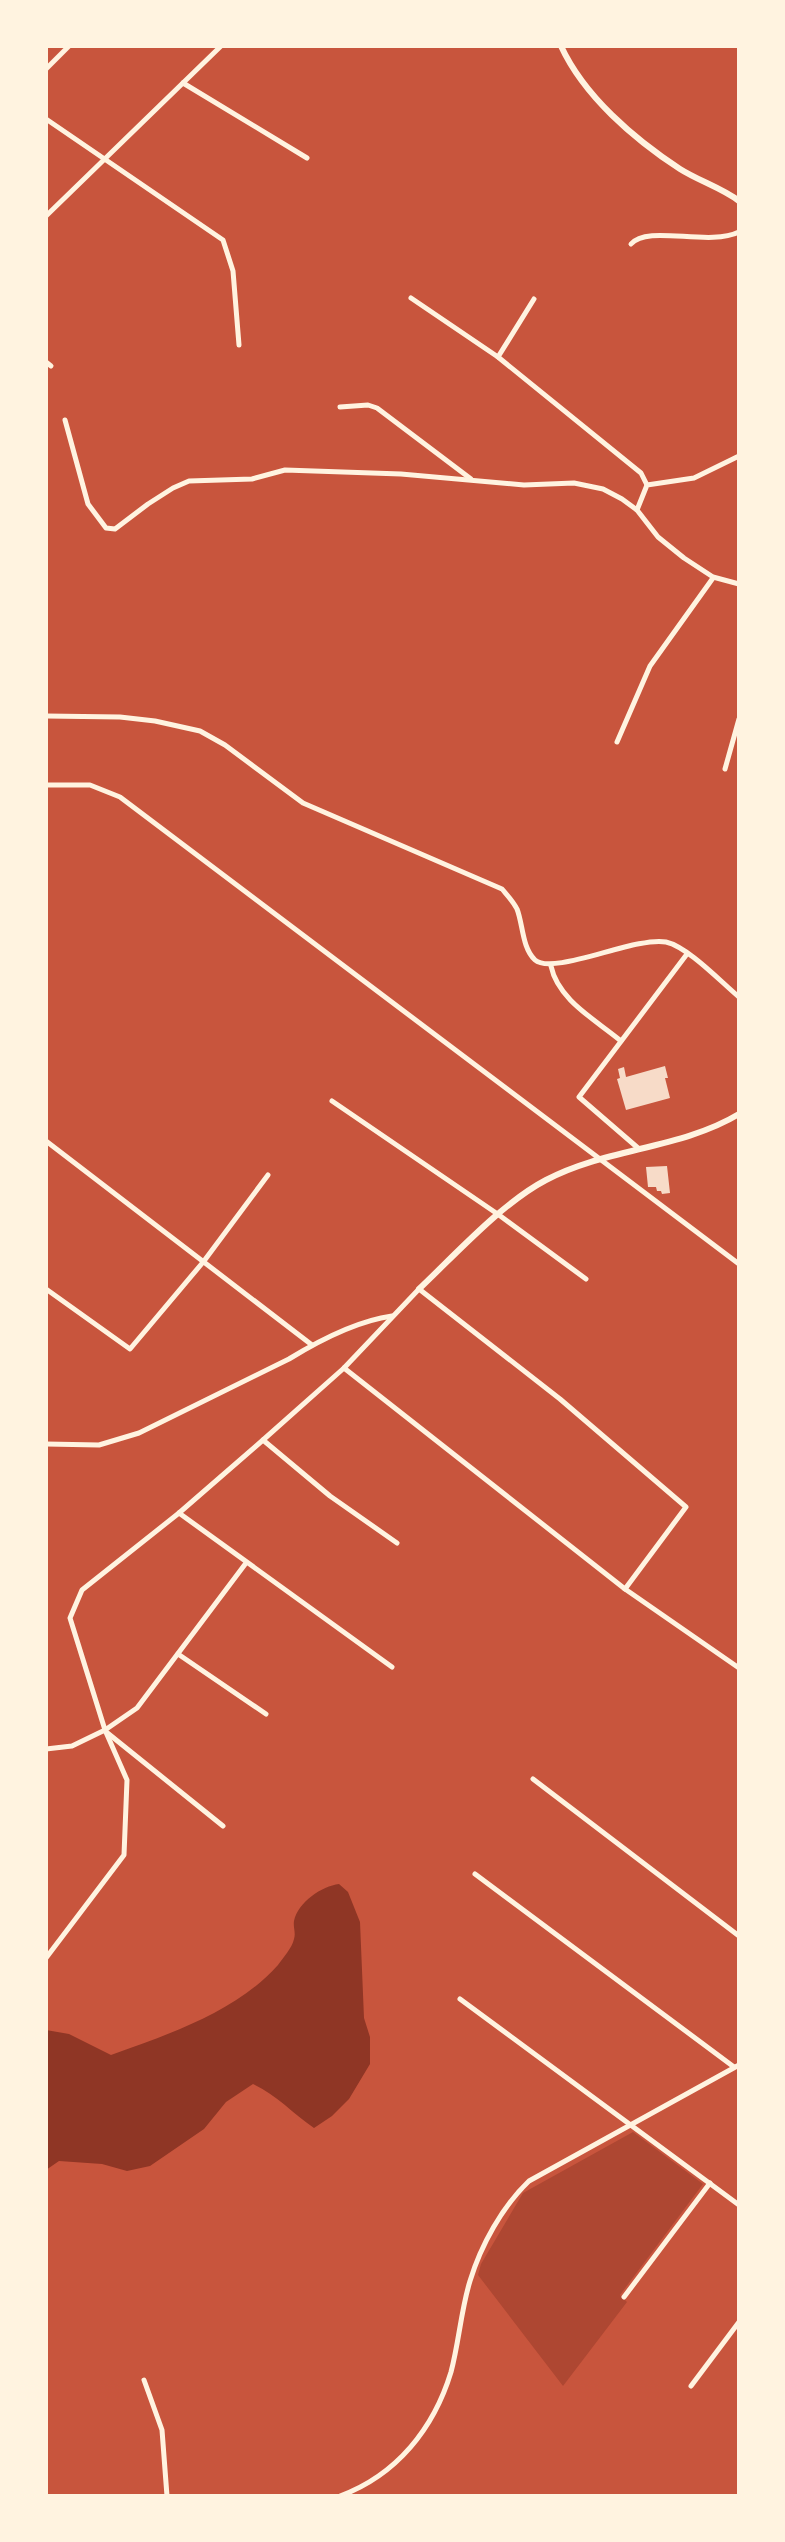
<svg xmlns="http://www.w3.org/2000/svg" width="785" height="2542" font-family="Figtree,sans-serif">
<style>
.green{fill:#ae4732}
.water{fill:#8f3625}
.building{fill:#f7dbc8}
.lines{fill:none;stroke-linecap:round;stroke-linejoin:round}
.minor{stroke:#fff3e0;stroke-width:5}
.tertiary{stroke:#fff3e0;stroke-width:6}
</style>
<rect width="100%" height="100%" fill="#c8553d"/>
<polygon class="green" points="633,2132 703,2184 620,2295 627,2302 563,2386 478,2275 481,2264 523,2193"/>
<path class="water" d="M339 1884 348 1892 360 1922 364 2018 370 2037V2064L349 2099 332 2116 314 2128C292 2113 277 2095 253 2084L226 2102 204 2129 150 2166 127 2171 102 2164 59 2161 46 2170V2030L69 2034 111 2055C169 2034 236 2012 278 1965 283 1958 292 1948 294 1939 296 1933 293 1927 294 1921 298 1902 322 1886 339 1884Z"/>
<g class="building">
<polygon points="665,1066 668,1078 665,1078 670,1098 626,1110 617,1079 620,1078 618,1069 624,1067 626,1077"/>
<polygon points="667,1166 670,1193 662,1194 661,1191 657,1191 656,1187 648,1187 646,1167"/>
</g>
<g class="lines">
<g class="minor">
<polyline points="46,69 69,46"/>
<polyline points="183,83 307,158"/>
<polyline points="46,119 223,240 233,271 239,345"/>
<polyline points="46,216 221,46"/>
<path d="M631 244C648 224 708 247 739 232"/>
<polyline points="411,298 498,357 641,473 647,485"/>
<polyline points="498,357 534,299"/>
<polyline points="46,362 51,366"/>
<polyline points="340,407 368,405 377,408 471,479"/>
<polyline points="65,420 88,504 106,528 115,529 148,504 173,488 189,481 252,479 285,470 401,474 524,485 574,483 603,489 622,499 637,510 658,537 684,558 713,577 739,584"/>
<polyline points="637,510 647,485 694,478 739,456"/>
<path d="M46 716 120 717 155 721 200 731 225 745 303 803 502 889C507 895 513 901 517 909 523 924 522 948 535 960 553 976 636 936 666 942 688 947 721 982 739 997"/>
<polyline points="617,742 650,666 713,578"/>
<polyline points="725,769 739,719"/>
<polyline points="46,785 90,785 120,797 739,1264"/>
<path d="M551 966C558 1000 596 1020 621 1041"/>
<polyline points="332,1101 499,1215 586,1279"/>
<polyline points="46,1141 312,1345"/>
<polyline points="638,1148 579,1097 687,954"/>
<polyline points="46,1289 130,1349 204,1261 268,1175"/>
<polyline points="344,1368 625,1589 739,1668"/>
<polyline points="263,1440 330,1496 397,1543"/>
<path d="M46 1444 99 1445 139 1433 289 1359C320 1340 356 1321 392 1316"/>
<polyline points="179,1513 392,1667"/>
<polyline points="178,1654 266,1714"/>
<polyline points="105,1731 223,1826"/>
<polyline points="46,1749 72,1746 105,1730 137,1708 246,1563"/>
<polyline points="533,1779 739,1936"/>
<polyline points="475,1874 734,2067"/>
<polyline points="46,1958 124,1855 127,1780 105,1730 70,1618 82,1590 179,1513 263,1440 344,1368 419,1289 560,1399 686,1507 625,1589"/>
<polyline points="460,1999 739,2205"/>
<polyline points="624,2297 710,2183"/>
<polyline points="144,2380 162,2430 167,2496"/>
<polyline points="691,2386 739,2322"/>
<path d="M340 2496C397 2475 434 2428 451 2372 459 2342 461 2310 470 2281 481 2245 502 2207 529 2181L739 2065"/>
</g>
<g class="tertiary">
<path d="M561 46C584 96 634 139 680 169 699 181 722 188 739 201"/>
<path d="M419 1289C456 1254 502 1203 546 1180 606 1148 681 1149 739 1114"/>
</g>
</g>
<rect width="785" height="2542" fill="none" stroke="#fff3e0" stroke-width="96"/>
</svg>
